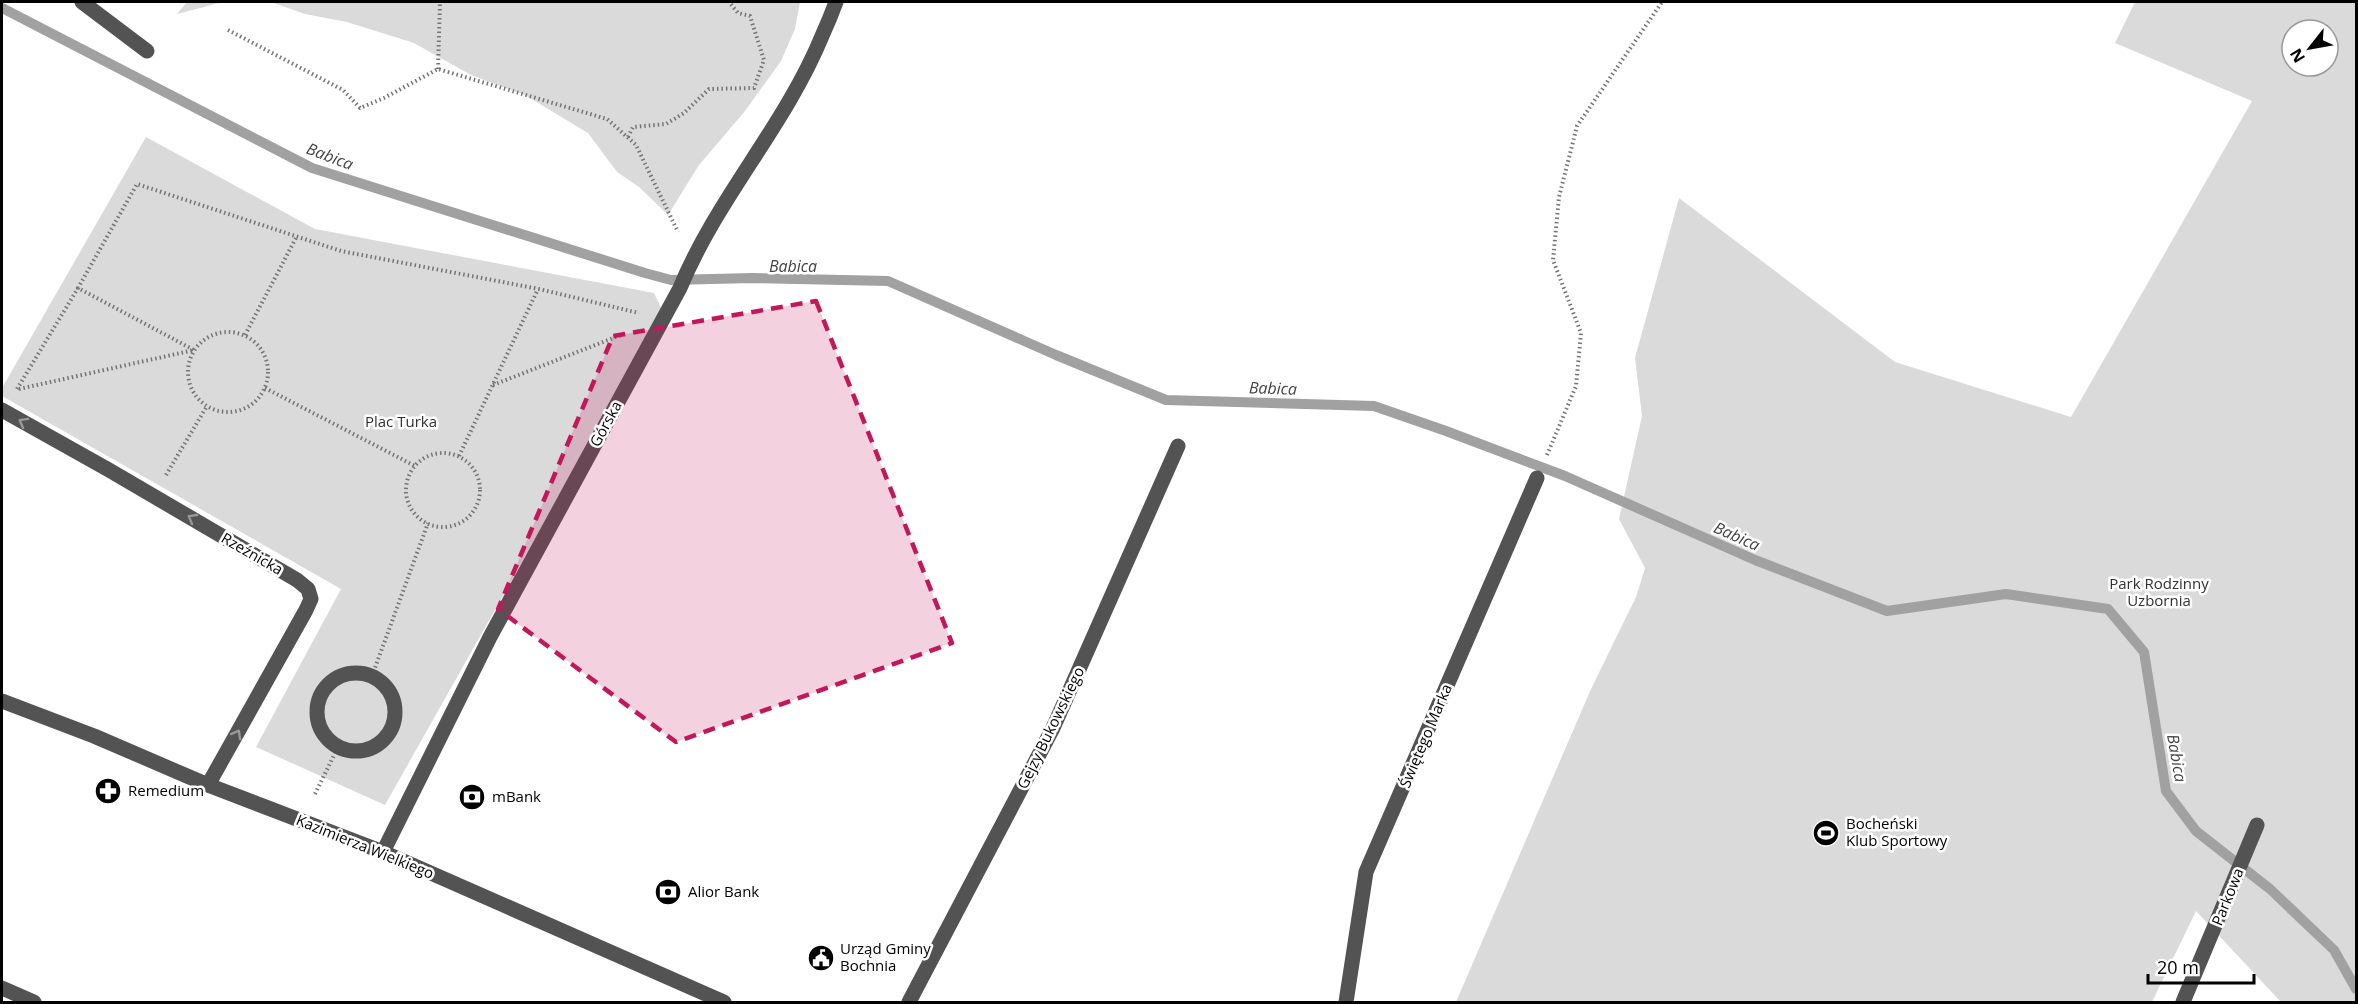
<svg xmlns="http://www.w3.org/2000/svg" width="2358" height="1004" font-family="'Open Sans',sans-serif">
<style>
.green{fill:#dadada;fill-rule:evenodd}
.lines{fill:none;stroke-linecap:round;stroke-linejoin:round}
.stream{stroke:#a1a1a1;stroke-width:10}
.path{stroke:#757575;stroke-width:4;stroke-dasharray:1.5 3;stroke-linecap:butt}
.minor{stroke:#535353;stroke-width:15}
.oneway{stroke:#989898}
.marked{fill:#c2185b;fill-opacity:0.2;stroke:#c2185b;stroke-width:4.5;stroke-dasharray:12 8;stroke-linejoin:round}
.labels{text-anchor:middle;stroke-width:5;stroke-linejoin:round;paint-order:stroke}
.park-label{font-size:15px;fill:#313131;stroke:#fff}
.street-label{font-size:15px;fill:#000;stroke:#fff}
.poi-label{font-size:15px;fill:#000;stroke:#fff;text-anchor:start}
.water-label{font-size:16px;font-style:italic;fill:#424242;stroke:#fff}
</style>
<rect width="100%" height="100%" fill="#fff"/>
<g class="green">
<polygon points="187,2 223,2 177,14"/>
<polygon points="271,2 800,2 795,29 781,61 745,111 699,165 668,215 639,187 617,172 588,133 525,95 471,75 414,43 347,22 305,14"/>
<path d="M2135 2H2356V1002H2281L2196 911 2152 1002H1456L1591 689 1636 597 1645 568 1619 519 1642 416 1635 358 1679 198 1895 362 2071 417 2252 101 2115 43ZM2292 30H2328V66H2292Z"/>
<polygon points="146,137 315,229 654,293 663,312 385,805 256,747 341,589 2,396 2,388"/>
</g>
<g class="lines">
<polyline class="stream" points="2,8 312,168 645,273 671,280 753,278 888,281 1056,355 1166,400 1374,406 1446,431 1565,476 1755,560 1887,611 2006,594 2108,609 2144,652 2166,791 2196,831 2270,889 2334,950 2356,989"/>
<g class="path">
<polyline points="228,30 343,90 360,108 384,98 438,69 607,119 636,145 678,232"/>
<polyline points="438,69 440,2"/>
<polyline points="628,137 633,127 666,124 684,113 709,89 754,88 764,60 750,16 738,13 729,2"/>
<circle cx="228" cy="372" r="40"/>
<polyline points="245,335 297,236"/>
<polyline points="493,385 626,333"/>
<polyline points="265,388 415,466"/>
<polyline points="17,389 78,288"/>
<polyline points="19,389 194,350 78,288 137,184 341,251 539,289 639,313"/>
<circle cx="443" cy="490" r="37"/>
<polyline points="1547,455 1576,386 1581,333 1553,260 1559,197 1577,126 1662,2"/>
<polyline points="459,456 538,289"/>
<polyline points="166,475 207,406"/>
<polyline points="372,676 428,523"/>
<polyline points="315,794 338,747"/>
</g>
<g class="minor">
<polyline points="82,2 147,51"/>
<polyline points="2,410 109,470 297,580 308,589 311,599 306,610 208,785"/>
<circle cx="356" cy="712" r="39"/>
<polyline points="2,701 94,736 208,785 383,852 724,1002"/>
<path d="M383 852 490 637 680 288C717 198 785 126 822 36 827 25 832 13 836 2"/>
<polyline points="2,988 34,1002"/>
<polyline points="909,1002 1053,728 1178,446"/>
<polyline points="1346,1002 1366,872 1537,478"/>
<polyline points="2183,1002 2257,825"/>
</g>
</g>
<defs><path id="oneway-chevron" d="M-2-3.5L2.5 0L-2 3.5" fill="none" stroke-width="1.6" stroke-linecap="round" stroke-linejoin="round" transform="scale(1.5)"/></defs>
<g class="oneway">
<use href="#oneway-chevron" transform="translate(23 422) rotate(-151)"/>
<use href="#oneway-chevron" transform="translate(192 518) rotate(-150)"/>
<use href="#oneway-chevron" transform="translate(237 734) rotate(-61)"/>
</g>
<path class="marked" d="M816 301 952 643 676 742 498 609 613 336Z"/>
<defs>
<symbol id="pharmacy-disc" viewBox="-11 -11 22 22"><circle r="9.5" fill="#000" stroke="#fff"/><path d="M-2-6h4v4h4v4h-4v4h-4v-4h-4v-4h4Z" fill="#fff"/></symbol>
<symbol id="bank-disc" viewBox="-11 -11 22 22"><circle r="9.5" fill="#000" stroke="#fff"/><path d="M-6-4H6V4H-6ZM0-2.3a2.3 2.3 0 1 0 0 4.6a2.3 2.3 0 1 0 0-4.6Z" fill="#fff"/></symbol>
<symbol id="stadium-disc" viewBox="-11 -11 22 22"><circle r="9.5" fill="#000" stroke="#fff"/><path d="M0-5a6.5 5 0 1 0 0 10a6.5 5 0 1 0 0-10ZM-3.5-1.8h7v3.6h-7Z" fill="#fff"/></symbol>
<symbol id="civic-disc" viewBox="-11 -11 22 22"><circle r="9.5" fill="#000" stroke="#fff"/><path d="M-.6-6.5H3V-4.5H.6V-3L4-1V1h2V6H-6V1h2V-1L-.6-3ZM-1.2 2.5V6h2.4V2.5Z" fill="#fff"/></symbol>
</defs>
<g fill-rule="evenodd">
<use href="#pharmacy-disc" x="93" y="776" width="30" height="30"/>
<use href="#bank-disc" x="457" y="782" width="30" height="30"/>
<use href="#stadium-disc" x="1811" y="818" width="30" height="30"/>
<use href="#bank-disc" x="653" y="877" width="30" height="30"/>
<use href="#civic-disc" x="806" y="943" width="30" height="30"/>
</g>
<g class="labels">
<g class="park-label">
<text x="401" y="427">Plac Turka</text>
<text x="2159" y="589">Park Rodzinny<tspan x="2159" dy="17">Uzbornia</tspan></text>
</g>
<g class="street-label">
<text transform="translate(606 424) rotate(-61)" y="5">Górska</text>
<text transform="translate(252 554) rotate(30)" y="5">Rzeźnicka</text>
<text transform="translate(1051 728) rotate(-64)" y="5">Gejzy Bukowskiego</text>
<text transform="translate(1426 736) rotate(-67)" y="5">Świętego Marka</text>
<text transform="translate(365 847) rotate(22)" y="5">Kazimierza Wielkiego</text>
<text transform="translate(2228 897) rotate(-68)" y="5">Parkowa</text>
</g>
<g class="poi-label">
<text x="128" y="796">Remedium</text>
<text x="492" y="802">mBank</text>
<text x="1846" y="829">Bocheński<tspan x="1846" dy="17">Klub Sportowy</tspan></text>
<text x="688" y="897">Alior Bank</text>
<text x="840" y="954">Urząd Gminy<tspan x="840" dy="17">Bochnia</tspan></text>
</g>
<g class="water-label">
<text transform="translate(330 156) rotate(21)" y="6">Babica</text>
<text x="793" y="272">Babica</text>
<text transform="translate(1273 388) rotate(2)" y="6">Babica</text>
<text transform="translate(1737 536) rotate(24)" y="6">Babica</text>
<text transform="translate(2177 758) rotate(80)" y="6">Babica</text>
</g>
</g>
<rect width="2358" height="1004" fill="none" stroke="#000000" stroke-width="6"/>
<g transform="translate(2310 48) rotate(239)"><circle r="28" fill="#ffffff" stroke="#999999" stroke-width="1.5"/>
<path d="M0-4.5L10 22L0 15L-10 22Z" fill="#000000"/>
<text y="-9" font-size="16" font-weight="bold" text-anchor="middle" fill="#000000">N</text>
</g>
<path d="M2148 974v9h106v-9" fill="none" stroke="#000000" stroke-width="3"/>
<text x="2157" y="974" font-size="18" fill="#000000" stroke="#ffffff" stroke-width="4.5" paint-order="stroke">20 m</text>
</svg>
